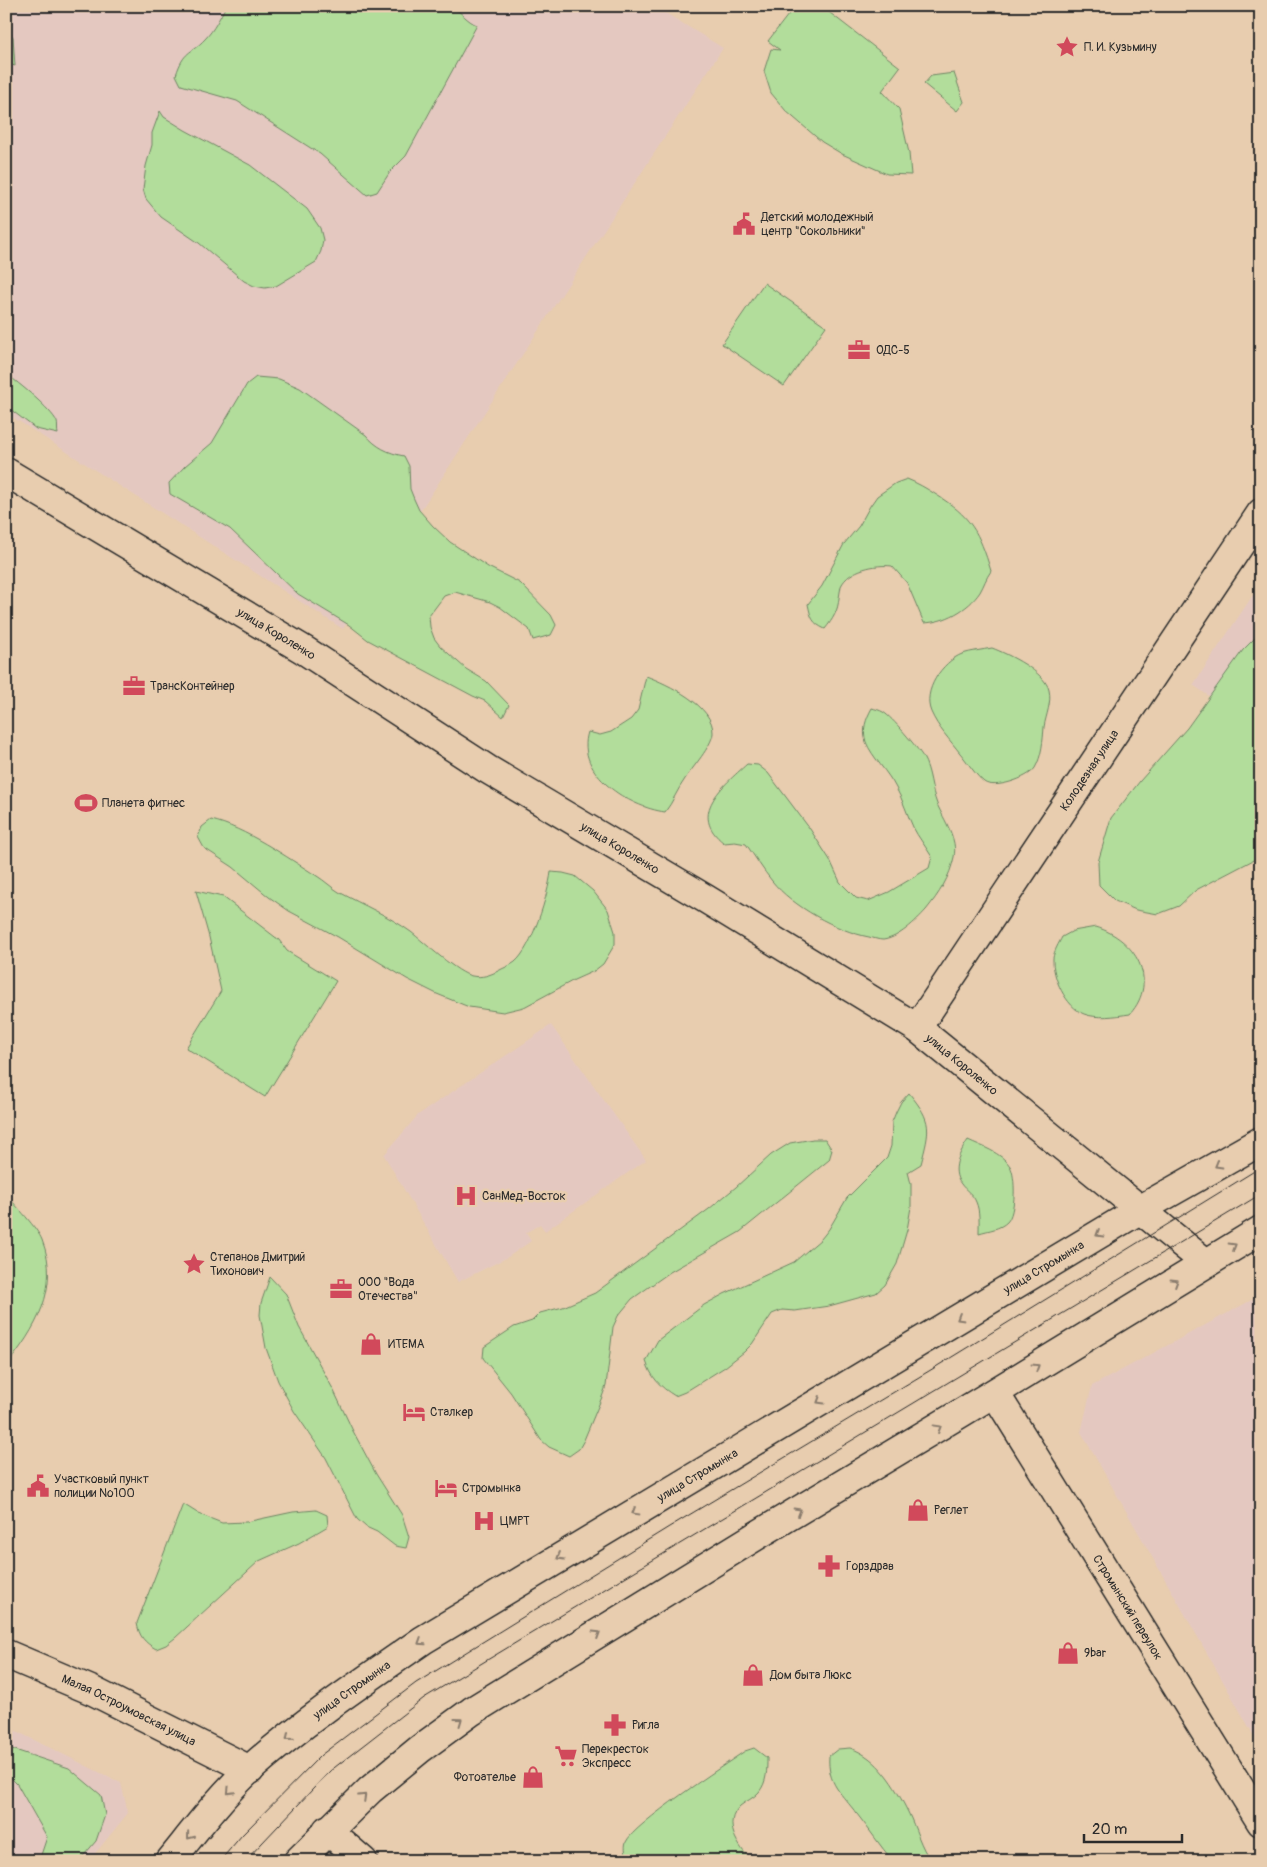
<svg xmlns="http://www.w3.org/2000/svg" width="1267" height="1867" font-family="Pangolin,sans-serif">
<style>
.built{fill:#e4c8c0}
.green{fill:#b2dd9b;stroke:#6e8463}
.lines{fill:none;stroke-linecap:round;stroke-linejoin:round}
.minor-casing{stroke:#2b2b2b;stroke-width:31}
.tertiary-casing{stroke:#2b2b2b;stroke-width:31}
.primary-casing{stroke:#2b2b2b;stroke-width:31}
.minor{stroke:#e8cdaf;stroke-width:28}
.tertiary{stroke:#e8cdaf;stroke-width:28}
.primary{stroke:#e8cdaf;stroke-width:28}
.tram{stroke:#2b2b2b;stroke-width:1}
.oneway{stroke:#8a7c6d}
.labels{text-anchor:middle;stroke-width:5;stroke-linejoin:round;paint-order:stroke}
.poi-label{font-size:12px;fill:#2b2b2b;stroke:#e8cdaf;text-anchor:start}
.street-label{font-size:12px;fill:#2b2b2b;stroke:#e8cdaf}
</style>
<rect width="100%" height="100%" fill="#e8cdaf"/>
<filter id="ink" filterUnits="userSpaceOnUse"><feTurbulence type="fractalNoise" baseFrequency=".02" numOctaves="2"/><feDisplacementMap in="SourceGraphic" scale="10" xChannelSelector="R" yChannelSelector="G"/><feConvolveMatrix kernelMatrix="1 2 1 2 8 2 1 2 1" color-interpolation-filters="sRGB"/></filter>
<g filter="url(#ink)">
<g class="built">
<polygon points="6,6 654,6 723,48 343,629 6,413"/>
<polygon points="1261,583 1261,732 1193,685"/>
<polygon points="551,1025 646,1160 545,1231 540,1224 526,1233 531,1241 508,1257 458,1282 384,1155 418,1115"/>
<polygon points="1261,1295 1261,1748 1081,1432 1092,1386"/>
<polygon points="6,1726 121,1783 128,1813 89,1861 6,1861"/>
</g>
<g class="green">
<path d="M226 6H452C461 12 467 21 477 25L406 156 390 172 377 192 367 195 320 154 237 101 181 85 176 75C184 50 190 55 205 39 214 30 220 17 226 6Z"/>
<polygon points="795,6 821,6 900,67 882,91 899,109 909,153 911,175 887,174 842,154 822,142 786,111 771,93 764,71 771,49 780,50 768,41"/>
<polygon points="6,26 13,37 15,66 6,63"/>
<polygon points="954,73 964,102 957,111 924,84 931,76"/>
<polygon points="160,111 164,117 185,130 250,165 307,209 320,228 323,240 321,251 316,262 276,286 265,288 254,286 244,281 199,243 161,217 146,199 143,189 146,166 152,145 152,133"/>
<polygon points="764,283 826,326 784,386 722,344"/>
<path d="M6 374C18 382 52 410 57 422 58 425 57 431 58 434L36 429 6 406Z"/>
<path d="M256 377 279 379 300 388 366 435C376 447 388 453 404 456L409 466 410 489 414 499 419 510 433 526 450 542 488 567 520 583 551 615 556 625 551 635 533 640 529 629 500 607 490 602 455 592 444 596 429 616 430 627 434 638 440 646 466 669 486 681 509 705 503 717 485 701 473 696 368 640 349 625 298 594 230 529 170 494 169 483 185 466 212 443 247 384Z"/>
<path d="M907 479C917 483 926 488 935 494 971 516 979 532 991 571 986 578 984 585 980 592 968 610 945 622 924 623L907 583 892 566C876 564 849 569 841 586 840 590 840 594 839 598 838 611 833 619 825 629 812 623 811 618 808 604L822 586 844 544 859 526 870 506 877 496 896 483Z"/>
<polygon points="1261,632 1261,856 1196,890 1179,906 1158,914 1136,910 1115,901 1099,885 1098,862 1111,818 1140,781 1187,728 1243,650"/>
<path d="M992 648C1008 654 1045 672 1049 690 1052 702 1046 715 1044 727 1043 740 1042 756 1035 768 1029 778 994 790 984 782 976 776 967 761 960 753 950 740 938 728 931 712 922 691 942 662 962 654 972 651 982 650 992 648Z"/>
<path d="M646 676C668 684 714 706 713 733 712 746 692 768 685 779 677 790 673 802 665 812 629 807 575 774 588 732L600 735 611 732 631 719 638 710Z"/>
<path d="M872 708C875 709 880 710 883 712 892 717 917 747 923 757 931 771 931 789 937 804 944 820 958 839 954 857 950 877 939 894 926 910 916 921 899 938 883 940 879 940 873 938 869 937 837 931 792 906 772 881 763 870 755 857 746 844L735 842 724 843C687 814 723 786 747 764L758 765 768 773 810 829 830 860 840 882 856 898 868 901 889 892 929 868 932 857C926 847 918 837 913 827 907 814 903 800 896 788 888 772 872 757 866 742 862 729 866 719 872 708Z"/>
<path d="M211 820C244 827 288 858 317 876 325 881 331 887 339 892 363 905 389 916 411 932 424 942 458 974 472 976 482 978 490 975 498 971 503 968 510 966 515 962 532 948 548 895 551 872L563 873 575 876 593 891 608 910 615 932V944L603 964 594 971 574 980 524 1007 503 1012 469 1007 437 994 407 979 338 937 289 911 269 897 233 867 204 848 198 837 202 827Z"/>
<polygon points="196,891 223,897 279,940 287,951 336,981 265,1097 186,1048 221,991 209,937"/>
<path d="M1096 927C1135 939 1160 980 1130 1014 1116 1016 1097 1019 1084 1014 1066 1007 1052 977 1053 958 1054 951 1059 943 1062 937L1073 931Z"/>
<path d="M909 1093C933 1122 930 1129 921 1164L908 1172 911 1184V1207L907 1230 897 1264 885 1285 876 1293 829 1306 795 1311 782 1310 772 1314 752 1344 744 1352 725 1367 685 1392 675 1396C660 1387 651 1377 646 1361L658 1340 704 1305 724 1294 794 1262 821 1239 829 1229 847 1198 887 1158 891 1146 892 1122 896 1112 901 1102Z"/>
<polygon points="813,1139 825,1139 832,1150 829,1160 740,1232 670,1272 632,1299 618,1316 613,1327 606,1386 602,1397 584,1440 579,1449 569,1456 549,1447 541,1440 511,1393 483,1358 484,1347 514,1327 532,1321 540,1313 563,1307 595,1293 709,1209 736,1187 771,1155 790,1143"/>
<path d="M968 1140C981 1146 1002 1153 1010 1166 1016 1176 1016 1213 1007 1222 1000 1229 989 1230 979 1233 979 1222 980 1211 976 1202 973 1194 965 1190 961 1184 950 1170 960 1152 968 1140Z"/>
<path d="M6 1195C15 1204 38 1229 42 1240 61 1288 35 1330 6 1366Z"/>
<polygon points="270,1277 286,1294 299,1327 333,1389 353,1431 376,1474 402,1515 409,1537 406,1548 395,1546 377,1532 366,1527 357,1519 326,1458 294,1411 278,1381 266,1348 260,1315 261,1303"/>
<path d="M183 1504 199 1514 222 1523 246 1522 293 1512 316 1510 327 1515 328 1526 299 1543 259 1561 175 1638 166 1645 156 1649C144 1642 139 1636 137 1623Z"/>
<polygon points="6,1747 69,1768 101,1795 105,1815 96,1841 79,1861 39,1861 47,1837 17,1784 6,1773"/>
<path d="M754 1748 767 1758C767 1770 767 1782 759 1792 754 1798 746 1801 740 1806 722 1824 738 1845 751 1861H627C626 1855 624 1847 626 1842 634 1824 723 1766 745 1751Z"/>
<path d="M850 1748C878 1757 895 1786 908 1812 916 1828 920 1846 931 1861H893C880 1846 869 1829 857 1814 842 1794 827 1784 829 1756L838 1749Z"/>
</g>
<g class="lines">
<defs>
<g id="minor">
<path id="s1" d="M917 1028 1261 513"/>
<path id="s2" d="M995 1393 1261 1822"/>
<path id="s3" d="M6 1654 93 1691 250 1770"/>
<polyline points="327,1830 363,1861"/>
</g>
<g id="tertiary">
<path id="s4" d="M6 472 304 650 487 769 706 899 917 1028 1206 1263"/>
</g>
<g id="primary">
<path id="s5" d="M170 1861C196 1829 220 1797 250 1769 304 1721 364 1681 423 1640L1141 1209 1261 1141"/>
<polyline points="298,1861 370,1790 420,1749 472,1711 756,1536 961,1413 1261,1230"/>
</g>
</defs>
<use href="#minor" class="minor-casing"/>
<use href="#tertiary" class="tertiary-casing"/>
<use href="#primary" class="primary-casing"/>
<use href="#minor" class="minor"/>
<use href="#tertiary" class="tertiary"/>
<use href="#primary" class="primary"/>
<g class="tram">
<polyline points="220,1861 242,1835 321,1755 416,1683 669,1527 934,1368 1261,1167"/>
<polyline points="245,1861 330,1771 424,1698 1261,1194"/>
</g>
</g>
<defs><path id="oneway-chevron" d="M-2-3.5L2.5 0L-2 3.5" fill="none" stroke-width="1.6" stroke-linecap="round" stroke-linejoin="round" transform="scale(1.25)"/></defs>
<g class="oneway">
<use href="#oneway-chevron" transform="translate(1218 1165) rotate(150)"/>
<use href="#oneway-chevron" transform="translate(1099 1234) rotate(149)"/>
<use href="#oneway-chevron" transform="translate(1233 1246) rotate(-31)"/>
<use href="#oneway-chevron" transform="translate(1175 1282) rotate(-32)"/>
<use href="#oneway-chevron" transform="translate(960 1318) rotate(149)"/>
<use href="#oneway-chevron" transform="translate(1036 1367) rotate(-32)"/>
<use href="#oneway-chevron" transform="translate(820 1401) rotate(149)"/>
<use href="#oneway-chevron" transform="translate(938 1428) rotate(-31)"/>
<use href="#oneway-chevron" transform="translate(798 1511) rotate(-31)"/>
<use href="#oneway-chevron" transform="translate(635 1512) rotate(149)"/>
<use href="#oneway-chevron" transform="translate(560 1557) rotate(149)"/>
<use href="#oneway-chevron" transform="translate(597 1634) rotate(-32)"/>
<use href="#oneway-chevron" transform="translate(421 1642) rotate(147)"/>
<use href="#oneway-chevron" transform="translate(459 1721) rotate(-36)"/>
<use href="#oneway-chevron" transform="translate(289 1737) rotate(140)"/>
<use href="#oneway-chevron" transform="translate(230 1791) rotate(134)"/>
<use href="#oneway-chevron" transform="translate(363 1797) rotate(-44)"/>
<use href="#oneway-chevron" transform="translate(190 1836) rotate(129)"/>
</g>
</g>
<defs>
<symbol id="sight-bare" viewBox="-9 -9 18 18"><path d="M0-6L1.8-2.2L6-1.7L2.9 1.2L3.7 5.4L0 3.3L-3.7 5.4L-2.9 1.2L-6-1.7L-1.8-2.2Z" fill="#d1495b" stroke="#e8cdaf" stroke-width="2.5" paint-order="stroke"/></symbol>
<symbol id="civic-bare" viewBox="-9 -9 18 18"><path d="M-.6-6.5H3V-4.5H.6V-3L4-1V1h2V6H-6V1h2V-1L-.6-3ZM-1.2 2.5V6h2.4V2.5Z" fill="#d1495b" stroke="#e8cdaf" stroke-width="2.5" paint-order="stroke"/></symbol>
<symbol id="office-bare" viewBox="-9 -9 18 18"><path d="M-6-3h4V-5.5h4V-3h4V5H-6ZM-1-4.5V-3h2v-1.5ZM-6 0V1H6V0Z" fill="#d1495b" stroke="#e8cdaf" stroke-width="2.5" paint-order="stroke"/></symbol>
<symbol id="stadium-bare" viewBox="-9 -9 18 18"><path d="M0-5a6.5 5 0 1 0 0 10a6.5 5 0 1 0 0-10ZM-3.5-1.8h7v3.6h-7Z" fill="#d1495b" stroke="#e8cdaf" stroke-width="2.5" paint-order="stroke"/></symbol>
<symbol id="hospital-bare" viewBox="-9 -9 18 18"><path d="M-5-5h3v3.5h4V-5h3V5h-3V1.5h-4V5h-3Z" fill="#d1495b" stroke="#e8cdaf" stroke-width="2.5" paint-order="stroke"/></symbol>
<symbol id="shop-bare" viewBox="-9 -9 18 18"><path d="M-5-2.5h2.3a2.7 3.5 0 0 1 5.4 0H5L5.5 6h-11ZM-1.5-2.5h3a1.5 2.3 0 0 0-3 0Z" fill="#d1495b" stroke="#e8cdaf" stroke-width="2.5" paint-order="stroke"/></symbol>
<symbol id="hotel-bare" viewBox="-9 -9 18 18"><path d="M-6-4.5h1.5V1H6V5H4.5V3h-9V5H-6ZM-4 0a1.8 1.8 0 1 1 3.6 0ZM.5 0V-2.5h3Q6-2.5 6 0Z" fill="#d1495b" stroke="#e8cdaf" stroke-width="2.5" paint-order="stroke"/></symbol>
<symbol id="pharmacy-bare" viewBox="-9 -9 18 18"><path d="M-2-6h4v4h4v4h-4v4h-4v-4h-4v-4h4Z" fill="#d1495b" stroke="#e8cdaf" stroke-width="2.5" paint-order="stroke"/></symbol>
<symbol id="supermarket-bare" viewBox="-9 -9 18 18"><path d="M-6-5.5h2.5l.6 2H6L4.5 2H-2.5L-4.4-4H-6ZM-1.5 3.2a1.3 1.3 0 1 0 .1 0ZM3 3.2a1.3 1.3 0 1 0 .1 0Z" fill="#d1495b" stroke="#e8cdaf" stroke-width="2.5" paint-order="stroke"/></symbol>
</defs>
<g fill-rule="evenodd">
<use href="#sight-bare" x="1051" y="31" width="32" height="32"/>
<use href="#civic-bare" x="728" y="208" width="32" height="32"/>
<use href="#office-bare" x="843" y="334" width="32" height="32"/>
<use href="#office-bare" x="118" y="670" width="32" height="32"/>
<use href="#stadium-bare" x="70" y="787" width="32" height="32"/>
<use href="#hospital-bare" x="450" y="1180" width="32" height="32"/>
<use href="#sight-bare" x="178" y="1248" width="32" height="32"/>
<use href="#office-bare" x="325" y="1273" width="32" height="32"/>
<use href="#shop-bare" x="355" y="1328" width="32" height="32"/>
<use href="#hotel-bare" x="398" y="1396" width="32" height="32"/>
<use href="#civic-bare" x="22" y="1470" width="32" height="32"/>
<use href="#hotel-bare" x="430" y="1472" width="32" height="32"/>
<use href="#shop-bare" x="902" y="1494" width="32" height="32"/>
<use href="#hospital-bare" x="468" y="1505" width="32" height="32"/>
<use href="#pharmacy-bare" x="813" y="1550" width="32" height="32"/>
<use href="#shop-bare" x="1052" y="1637" width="32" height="32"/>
<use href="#shop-bare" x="737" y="1659" width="32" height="32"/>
<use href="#pharmacy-bare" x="599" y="1709" width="32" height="32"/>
<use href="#supermarket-bare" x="550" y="1740" width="32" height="32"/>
<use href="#shop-bare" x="517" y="1761" width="32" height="32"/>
</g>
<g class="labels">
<g class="poi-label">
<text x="1084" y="51">П. И. Кузьмину</text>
<text x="761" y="221">Детский молодежный<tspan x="761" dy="14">центр "Сокольники"</tspan></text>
<text x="876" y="354">ОДС-5</text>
<text x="150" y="690">ТрансКонтейнер</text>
<text x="102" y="807">Планета фитнес</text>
<text x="482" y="1200">СанМед-Восток</text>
<text x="210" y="1261">Степанов Дмитрий<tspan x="210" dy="14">Тихонович</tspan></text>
<text x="358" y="1286">ООО "Вода<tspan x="358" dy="14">Отечества"</tspan></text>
<text x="388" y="1348">ИТЕМА</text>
<text x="430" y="1416">Сталкер</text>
<text x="54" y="1483">Участковый пункт<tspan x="54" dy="14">полиции №100</tspan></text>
<text x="462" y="1492">Стромынка</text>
<text x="934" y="1514">Реглет</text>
<text x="500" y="1525">ЦМРТ</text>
<text x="846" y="1570">Горздрав</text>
<text x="1084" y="1657">9bar</text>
<text x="770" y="1679">Дом быта Люкс</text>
<text x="632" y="1729">Ригла</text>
<text x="582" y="1753">Перекресток<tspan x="582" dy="14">Экспресс</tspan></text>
<text x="516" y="1781" text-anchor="end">Фотоателье</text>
</g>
<g class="street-label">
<text dy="4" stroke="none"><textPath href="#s4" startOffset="315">улица Короленко</textPath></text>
<text dy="4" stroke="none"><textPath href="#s1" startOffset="310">Колодезная улица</textPath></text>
<text dy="4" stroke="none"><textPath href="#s4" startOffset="720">улица Короленко</textPath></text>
<text dy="4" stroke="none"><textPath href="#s4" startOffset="1125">улица Короленко</textPath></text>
<text dy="4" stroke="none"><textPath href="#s5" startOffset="1062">улица Стромынка</textPath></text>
<text dy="4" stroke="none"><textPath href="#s5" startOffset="658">улица Стромынка</textPath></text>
<text dy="4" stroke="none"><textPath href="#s2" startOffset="252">Стромынский переулок</textPath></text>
<text dy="4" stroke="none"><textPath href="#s5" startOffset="251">улица Стромынка</textPath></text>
<text dy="4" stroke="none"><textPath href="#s3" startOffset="135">Малая Остроумовская улица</textPath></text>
</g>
</g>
<rect width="1267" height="1867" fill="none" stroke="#e8cdaf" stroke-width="25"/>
<rect x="12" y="12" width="1242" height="1842" fill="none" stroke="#2b2b2b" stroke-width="2" filter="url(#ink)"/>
<path d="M1084 1834v8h98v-8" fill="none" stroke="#2b2b2b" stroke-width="2.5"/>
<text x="1092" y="1834" font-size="15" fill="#2b2b2b" stroke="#e8cdaf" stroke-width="4" paint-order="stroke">20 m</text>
</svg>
